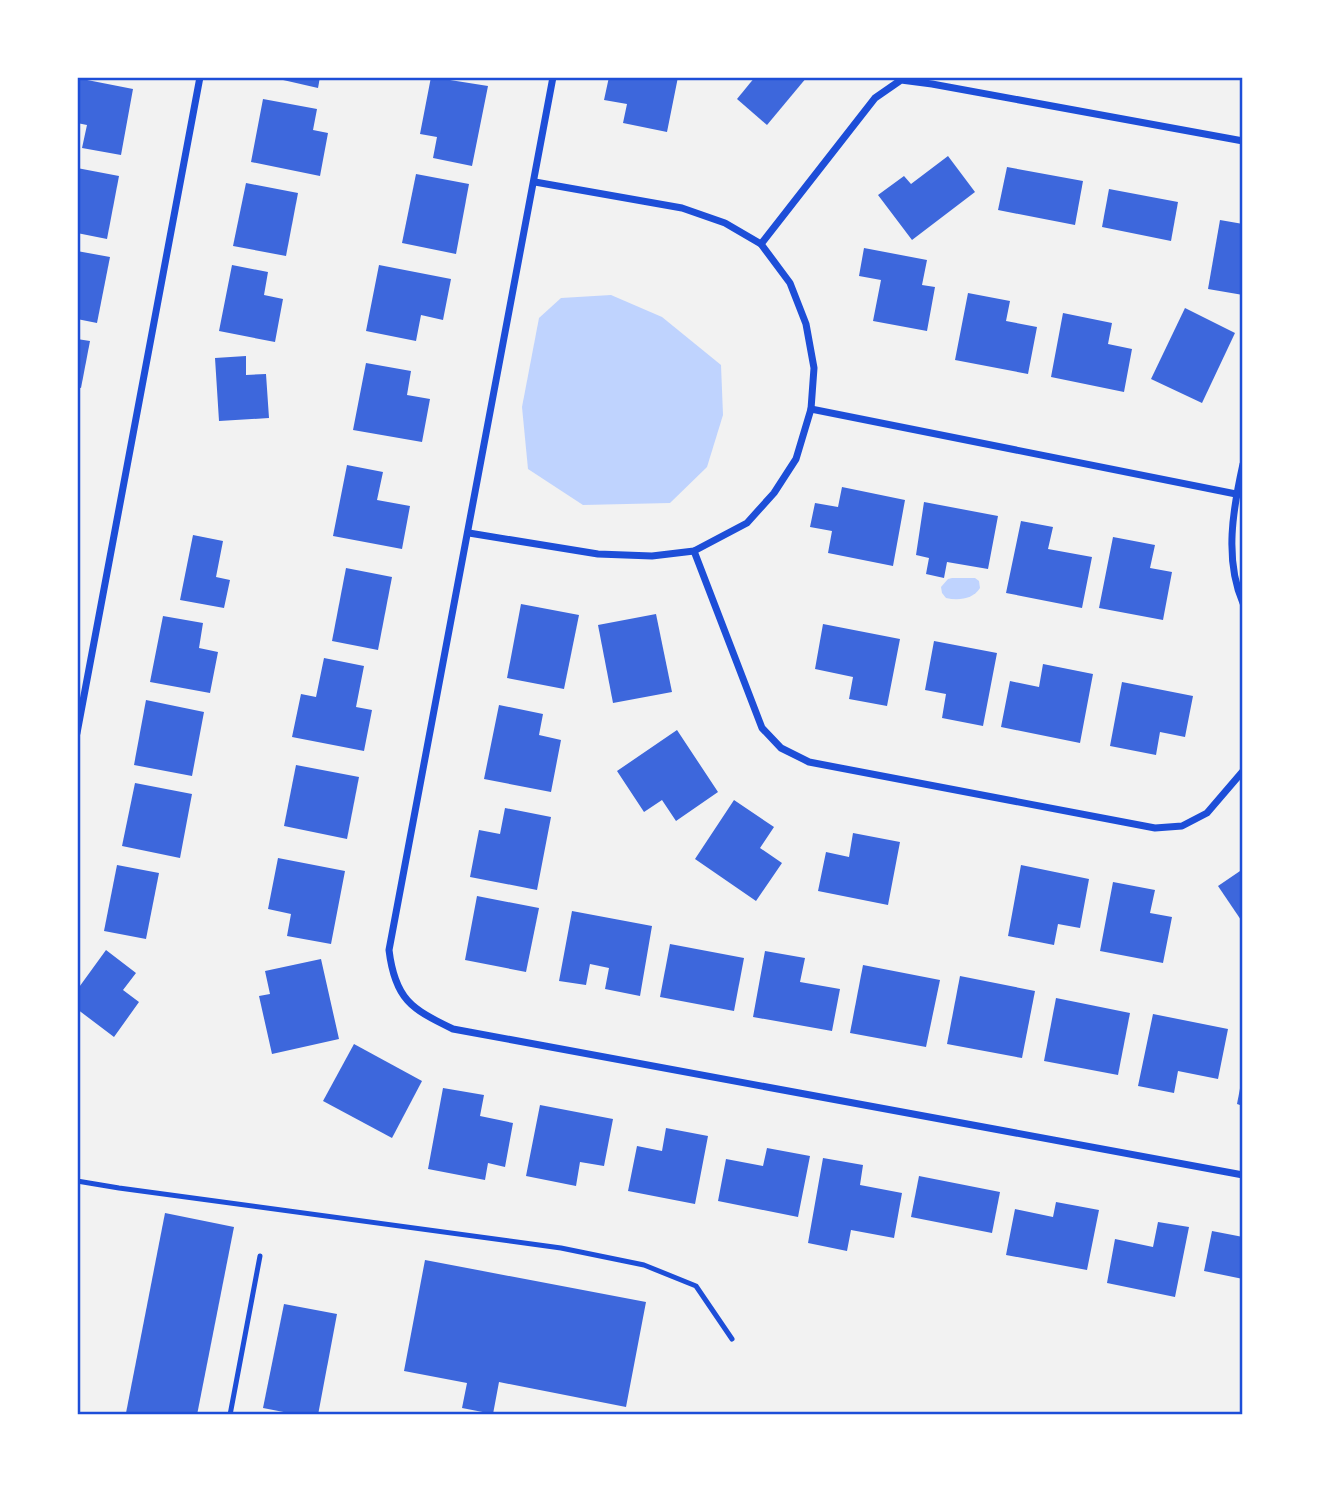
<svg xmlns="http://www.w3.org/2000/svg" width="1320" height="1492" font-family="'Noto Sans',sans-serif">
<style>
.water{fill:#bfd3fe}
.building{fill:#3d67dc}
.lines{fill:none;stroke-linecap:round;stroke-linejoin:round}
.service{stroke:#1d4ed8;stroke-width:5}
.minor{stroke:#1d4ed8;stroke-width:7}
.neatline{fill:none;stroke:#1d4ed8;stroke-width:2.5}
</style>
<rect width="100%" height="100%" fill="#f2f2f2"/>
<g class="water">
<polygon points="611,295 662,317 721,365 723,415 707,467 670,503 583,505 528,469 522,407 539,318 561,298"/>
<path d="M952 578H975L979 581 980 588C973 599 959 601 946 598L942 593 941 587 948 579Z"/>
</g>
<g class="building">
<polygon points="270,77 320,77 318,88"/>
<polygon points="431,77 488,86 472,166 433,158 437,137 420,134"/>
<polygon points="609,77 678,77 667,132 623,123 627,104 604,100"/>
<polygon points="755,77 807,77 767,125 737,99"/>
<polygon points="77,78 133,89 121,155 82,148 87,125 77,123"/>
<polygon points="263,99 317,109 313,130 328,133 320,176 251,162"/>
<polygon points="948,156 975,192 912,240 878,195 904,176 911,184"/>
<polygon points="1007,167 1083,181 1075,225 998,210"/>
<polygon points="77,168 119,176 107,239 77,233"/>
<polygon points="416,174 469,184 456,254 402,243"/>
<polygon points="246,183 298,193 286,256 233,246"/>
<polygon points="1109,189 1178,202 1171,241 1102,227"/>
<polygon points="1220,220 1243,224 1243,295 1208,289"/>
<polygon points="864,248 927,260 922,285 935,287 927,331 873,321 881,280 859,276"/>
<polygon points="77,251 110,257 97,323 77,319"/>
<polygon points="232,265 268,272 264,295 283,299 275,342 219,331"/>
<polygon points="379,265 451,279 443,320 421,315 416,341 366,331"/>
<polygon points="968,293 1010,301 1006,321 1037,327 1028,374 955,360"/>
<polygon points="1185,308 1235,333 1202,403 1151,379"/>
<polygon points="1063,313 1112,323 1108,344 1132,349 1124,392 1051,377"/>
<polygon points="77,339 90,341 81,388 77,387"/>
<polygon points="246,356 246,375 266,374 269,418 219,421 215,358"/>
<polygon points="366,363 411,371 407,395 430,399 422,442 353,430"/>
<polygon points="347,465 383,472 377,500 410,506 402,549 333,536"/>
<polygon points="842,487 905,500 893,566 828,553 832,531 810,527 815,503 838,507"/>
<polygon points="924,502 998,516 988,569 947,562 944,578 926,574 929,558 916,555"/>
<polygon points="1021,521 1053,527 1048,549 1092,557 1082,608 1006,593"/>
<polygon points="193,535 223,541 216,577 230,580 224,608 180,600"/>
<polygon points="1113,537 1155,545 1150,568 1172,572 1163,620 1099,608"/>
<polygon points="346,568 392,577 378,650 332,641"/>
<polygon points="521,604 579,615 564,689 507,678"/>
<polygon points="656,614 672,692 613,703 598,625"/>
<polygon points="163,616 203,623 199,648 218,652 210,693 150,682"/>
<polygon points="823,624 900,639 887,706 849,699 853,677 815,669"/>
<polygon points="934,641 997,653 983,726 942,718 946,694 925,690"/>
<polygon points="324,658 364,666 356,707 372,710 364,751 292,737 301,694 316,697"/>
<polygon points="1043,664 1093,674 1080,743 1001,727 1010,681 1039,687"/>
<polygon points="1122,682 1193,696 1185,737 1160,732 1156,755 1110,746"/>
<polygon points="146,700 204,712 192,776 134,765"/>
<polygon points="499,705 543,714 539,735 561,740 551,792 484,779"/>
<polygon points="677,730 718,792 676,821 662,800 644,812 617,771"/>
<polygon points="296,765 359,777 347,839 284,826"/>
<polygon points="135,783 192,794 180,858 122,846"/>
<polygon points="734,800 774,827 760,848 782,863 756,901 695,859"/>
<polygon points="505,808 551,817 537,890 470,877 479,830 500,834"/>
<polygon points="853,833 900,842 888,905 818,891 826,852 849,857"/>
<polygon points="278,858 345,871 331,944 287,936 291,914 268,909"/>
<polygon points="117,865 159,873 146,939 104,931"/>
<polygon points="1021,865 1089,879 1080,928 1058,924 1054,945 1008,936"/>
<polygon points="1243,869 1243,923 1218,886"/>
<polygon points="1113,882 1155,890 1150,913 1172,917 1163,963 1100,951"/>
<polygon points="477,896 539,908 526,972 465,960"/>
<polygon points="572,911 652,926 640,996 605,989 609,968 590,964 586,985 559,981"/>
<polygon points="670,944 744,958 734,1011 660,997"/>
<polygon points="106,950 136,973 123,990 139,1002 114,1037 77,1009 77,990"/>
<polygon points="765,951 805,958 800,982 840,989 832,1031 753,1017"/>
<polygon points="321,959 339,1039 272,1054 259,996 270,994 265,971"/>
<polygon points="863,965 940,980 926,1047 850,1033"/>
<polygon points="960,976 1035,991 1022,1058 947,1044"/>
<polygon points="1056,998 1130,1013 1118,1075 1044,1061"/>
<polygon points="1153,1014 1228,1029 1218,1079 1178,1071 1174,1093 1138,1086"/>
<polygon points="354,1044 422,1081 392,1138 323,1101"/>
<polygon points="1242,1078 1243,1078 1243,1106 1237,1104"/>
<polygon points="443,1088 484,1095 480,1116 513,1123 505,1167 488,1163 485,1180 428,1169"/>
<polygon points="540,1105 613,1119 604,1166 580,1162 576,1186 526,1176"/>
<polygon points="666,1128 708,1136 695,1204 628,1191 637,1146 662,1151"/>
<polygon points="767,1148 810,1156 798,1217 718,1201 726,1159 763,1166"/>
<polygon points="823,1158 863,1165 860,1185 902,1193 894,1238 851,1230 847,1251 808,1243"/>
<polygon points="919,1176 1000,1192 992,1233 911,1217"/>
<polygon points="1056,1202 1099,1210 1087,1270 1006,1255 1015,1209 1053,1217"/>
<polygon points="165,1213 234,1227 197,1415 139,1415 126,1413"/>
<polygon points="1158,1222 1189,1227 1175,1297 1107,1283 1115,1239 1153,1247"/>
<polygon points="1212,1231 1243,1237 1243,1279 1204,1271"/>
<polygon points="425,1260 646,1302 626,1407 499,1382 493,1414 462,1408 467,1383 404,1371"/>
<polygon points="284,1304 337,1314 318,1415 299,1415 263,1408"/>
</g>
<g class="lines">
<g class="service">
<polyline points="77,1181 119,1188 561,1248 644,1265 696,1286 732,1339"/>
<polyline points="230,1415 260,1256"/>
</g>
<g class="minor">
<path d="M553 77 389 950C395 999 411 1009 453 1029L1243 1175"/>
<polyline points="761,244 875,98 901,80 932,84 1243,141"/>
<polyline points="811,409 1236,494"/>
<path d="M1243 464C1233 509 1224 559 1243 603"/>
<polyline points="469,533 598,554 652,556 694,551 747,523 774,493 796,459 811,409 814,368 806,324 790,283 761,244 725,223 682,208 535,182"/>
<polyline points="694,551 762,728 781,748 809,762 1155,828 1182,826 1207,813 1243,771"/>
<polyline points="77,733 200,77"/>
</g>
</g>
<rect width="1320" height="1492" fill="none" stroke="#ffffff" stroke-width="158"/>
<rect x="79" y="79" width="1162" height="1334" class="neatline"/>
</svg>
